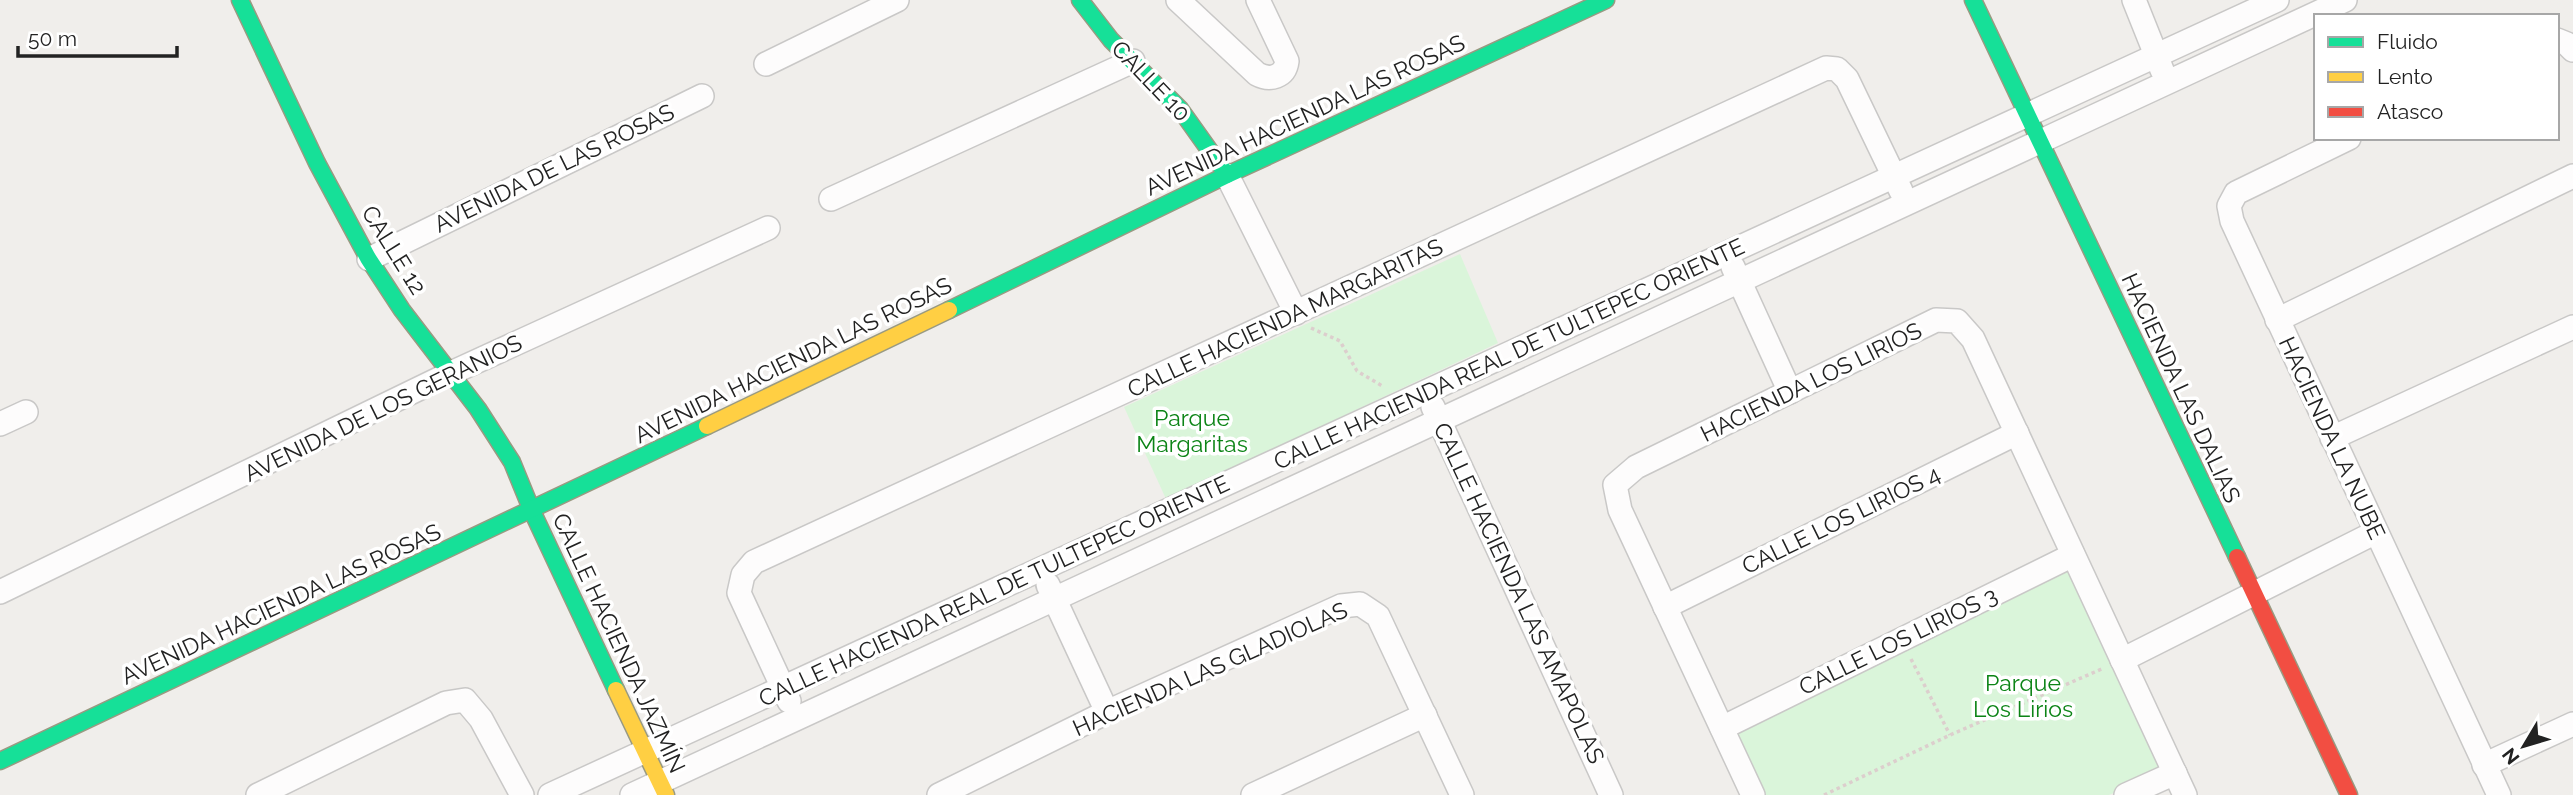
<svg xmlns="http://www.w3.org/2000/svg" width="2573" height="795" font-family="Raleway,sans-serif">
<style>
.park{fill:#daf5da}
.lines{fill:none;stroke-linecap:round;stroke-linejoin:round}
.street-casing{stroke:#c9c8c7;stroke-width:26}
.fast-casing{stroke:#999a82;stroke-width:19}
.slow-casing{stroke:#999a82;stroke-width:19}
.jam-casing{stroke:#999a82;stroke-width:19}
.path{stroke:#dccecd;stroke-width:3.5;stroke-dasharray:3.5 3.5;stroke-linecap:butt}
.street{stroke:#fdfcfc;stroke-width:23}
.fast{stroke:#16e098;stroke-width:16}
.slow{stroke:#ffcf43;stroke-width:16}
.jam{stroke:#f24e42;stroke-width:16}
.labels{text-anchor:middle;stroke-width:7;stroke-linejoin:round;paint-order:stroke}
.street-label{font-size:23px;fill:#222;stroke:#fff}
.park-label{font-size:23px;fill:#0c8416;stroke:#fff}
</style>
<rect width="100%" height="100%" fill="#f0eeeb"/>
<g class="park">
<polygon points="1460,254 1498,343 1166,499 1124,407"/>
<polygon points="2070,566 2164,771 2109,795 1759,795 1727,728"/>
</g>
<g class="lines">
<defs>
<g id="street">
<path d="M1178 0 1257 74C1270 81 1285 77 1287 61L1258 0"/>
<polyline points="2134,0 2162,70"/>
<polyline points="2557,40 2567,44 2573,50"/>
<polyline points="766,64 897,0"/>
<polyline points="2349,138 2236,193 2229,206 2232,221 2499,795"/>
<polyline points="1227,175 1296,313"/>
<polyline points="831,199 1133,61"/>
<polyline points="369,259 702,96"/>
<polyline points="1733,267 1790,392"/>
<polyline points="2277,320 2573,176"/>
<polyline points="1433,407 1611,795"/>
<polyline points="0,424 26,412"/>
<polyline points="2332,438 2573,327"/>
<polyline points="1048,585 1107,712"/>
<polyline points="0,592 449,374 768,228"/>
<polyline points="1665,607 2017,433"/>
<polyline points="2122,660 2376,532"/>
<polyline points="789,701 739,593 743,575 754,562 1826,68 1837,69 1847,79 1901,191"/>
<polyline points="1722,728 2073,555"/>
<polyline points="2484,765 2573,724"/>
<polyline points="258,795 446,703 465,700 481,719 522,795"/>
<polyline points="550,795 2277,0"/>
<polyline points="632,795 2345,0"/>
<polyline points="939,795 1107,712 1341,606 1360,604 1378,616 1462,795"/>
<polyline points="1253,795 1425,715"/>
<polyline points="1753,795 1620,510 1615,485 1636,467 1936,320 1957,321 1973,339 2185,795"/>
<polyline points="2126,795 2175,773"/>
</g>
<g id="fast">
<polyline points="240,0 317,163 368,258 402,310 478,409 512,462 532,511 616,690"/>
<polyline points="1080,0 1111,40 1180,109 1227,175"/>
<polyline points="1973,0 2237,557"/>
<polyline points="949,310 1227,175 1606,0"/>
<polyline points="0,761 707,426"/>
</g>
<g id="slow">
<polyline points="707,426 949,310"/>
<polyline points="616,690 666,795"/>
</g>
<polyline id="jam" points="2237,557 2349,795"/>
</defs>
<use href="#street" class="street-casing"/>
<use href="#fast" class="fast-casing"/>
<use href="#slow" class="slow-casing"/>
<use href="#jam" class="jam-casing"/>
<g class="path">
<polyline points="1311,328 1340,341 1357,371 1384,387"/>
<polyline points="1911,659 1950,735"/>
<polyline points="1824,795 1950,735 2104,668"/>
</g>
<use href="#street" class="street"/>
<use href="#fast" class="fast"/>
<use href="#slow" class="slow"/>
<use href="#jam" class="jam"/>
</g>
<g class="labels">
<g class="street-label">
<text transform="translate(1151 81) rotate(46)" y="8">CALLE 10</text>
<text transform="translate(1305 115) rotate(-25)" y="8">AVENIDA HACIENDA LAS ROSAS</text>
<text transform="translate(554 168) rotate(-26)" y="8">AVENIDA DE LAS ROSAS</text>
<text transform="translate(394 250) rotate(58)" y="8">CALLE 12</text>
<text transform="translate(1285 318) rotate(-25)" y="8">CALLE HACIENDA MARGARITAS</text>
<text transform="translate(1509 354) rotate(-25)" y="8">CALLE HACIENDA REAL DE TULTEPEC ORIENTE</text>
<text transform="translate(793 360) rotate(-26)" y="8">AVENIDA HACIENDA LAS ROSAS</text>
<text transform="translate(1811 382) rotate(-26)" y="8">HACIENDA LOS LIRIOS</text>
<text transform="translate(2181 388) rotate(65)" y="8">HACIENDA LAS DALIAS</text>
<text transform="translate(383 408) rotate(-26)" y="8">AVENIDA DE LOS GERANIOS</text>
<text transform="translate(2332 438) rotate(65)" y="8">HACIENDA LA NUBE</text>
<text transform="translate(1841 520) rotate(-26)" y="8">CALLE LOS LIRIOS 4</text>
<text transform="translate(994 591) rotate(-25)" y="8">CALLE HACIENDA REAL DE TULTEPEC ORIENTE</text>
<text transform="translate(1519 593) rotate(65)" y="8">CALLE HACIENDA LAS AMAPOLAS</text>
<text transform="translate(281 604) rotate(-25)" y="8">AVENIDA HACIENDA LAS ROSAS</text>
<text transform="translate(1898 641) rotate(-26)" y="8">CALLE LOS LIRIOS 3</text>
<text transform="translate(619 643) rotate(65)" y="8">CALLE HACIENDA JAZMÍN</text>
<text transform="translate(1210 669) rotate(-24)" y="8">HACIENDA LAS GLADIOLAS</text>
</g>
<g class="park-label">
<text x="1192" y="426">Parque<tspan x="1192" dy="26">Margaritas</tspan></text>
<text x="2023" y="691">Parque<tspan x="2023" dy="26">Los Lirios</tspan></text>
</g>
</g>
<rect x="2314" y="14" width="245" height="126" fill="#ffffff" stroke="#a7a7a7" stroke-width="2"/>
<rect x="2328" y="37" width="35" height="10" fill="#16e098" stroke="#a7a7a7" stroke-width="2"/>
<text x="2377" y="49" font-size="21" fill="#222222">Fluido</text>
<rect x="2328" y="72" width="35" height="10" fill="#ffcf43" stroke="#a7a7a7" stroke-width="2"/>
<text x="2377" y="84" font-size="21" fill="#222222">Lento</text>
<rect x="2328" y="107" width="35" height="10" fill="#f24e42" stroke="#a7a7a7" stroke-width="2"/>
<text x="2377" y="119" font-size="21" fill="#222222">Atasco</text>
<g transform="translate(2524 746) rotate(232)" stroke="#ffffff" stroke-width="5" paint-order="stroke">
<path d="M0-5L12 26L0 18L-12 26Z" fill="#222222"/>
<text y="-10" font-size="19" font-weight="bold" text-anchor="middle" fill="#222222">N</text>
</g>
<path d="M18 46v10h159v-10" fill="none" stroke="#222222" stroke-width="3.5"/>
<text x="28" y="46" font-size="21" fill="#222222" stroke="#ffffff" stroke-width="5" paint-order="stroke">50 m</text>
</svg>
